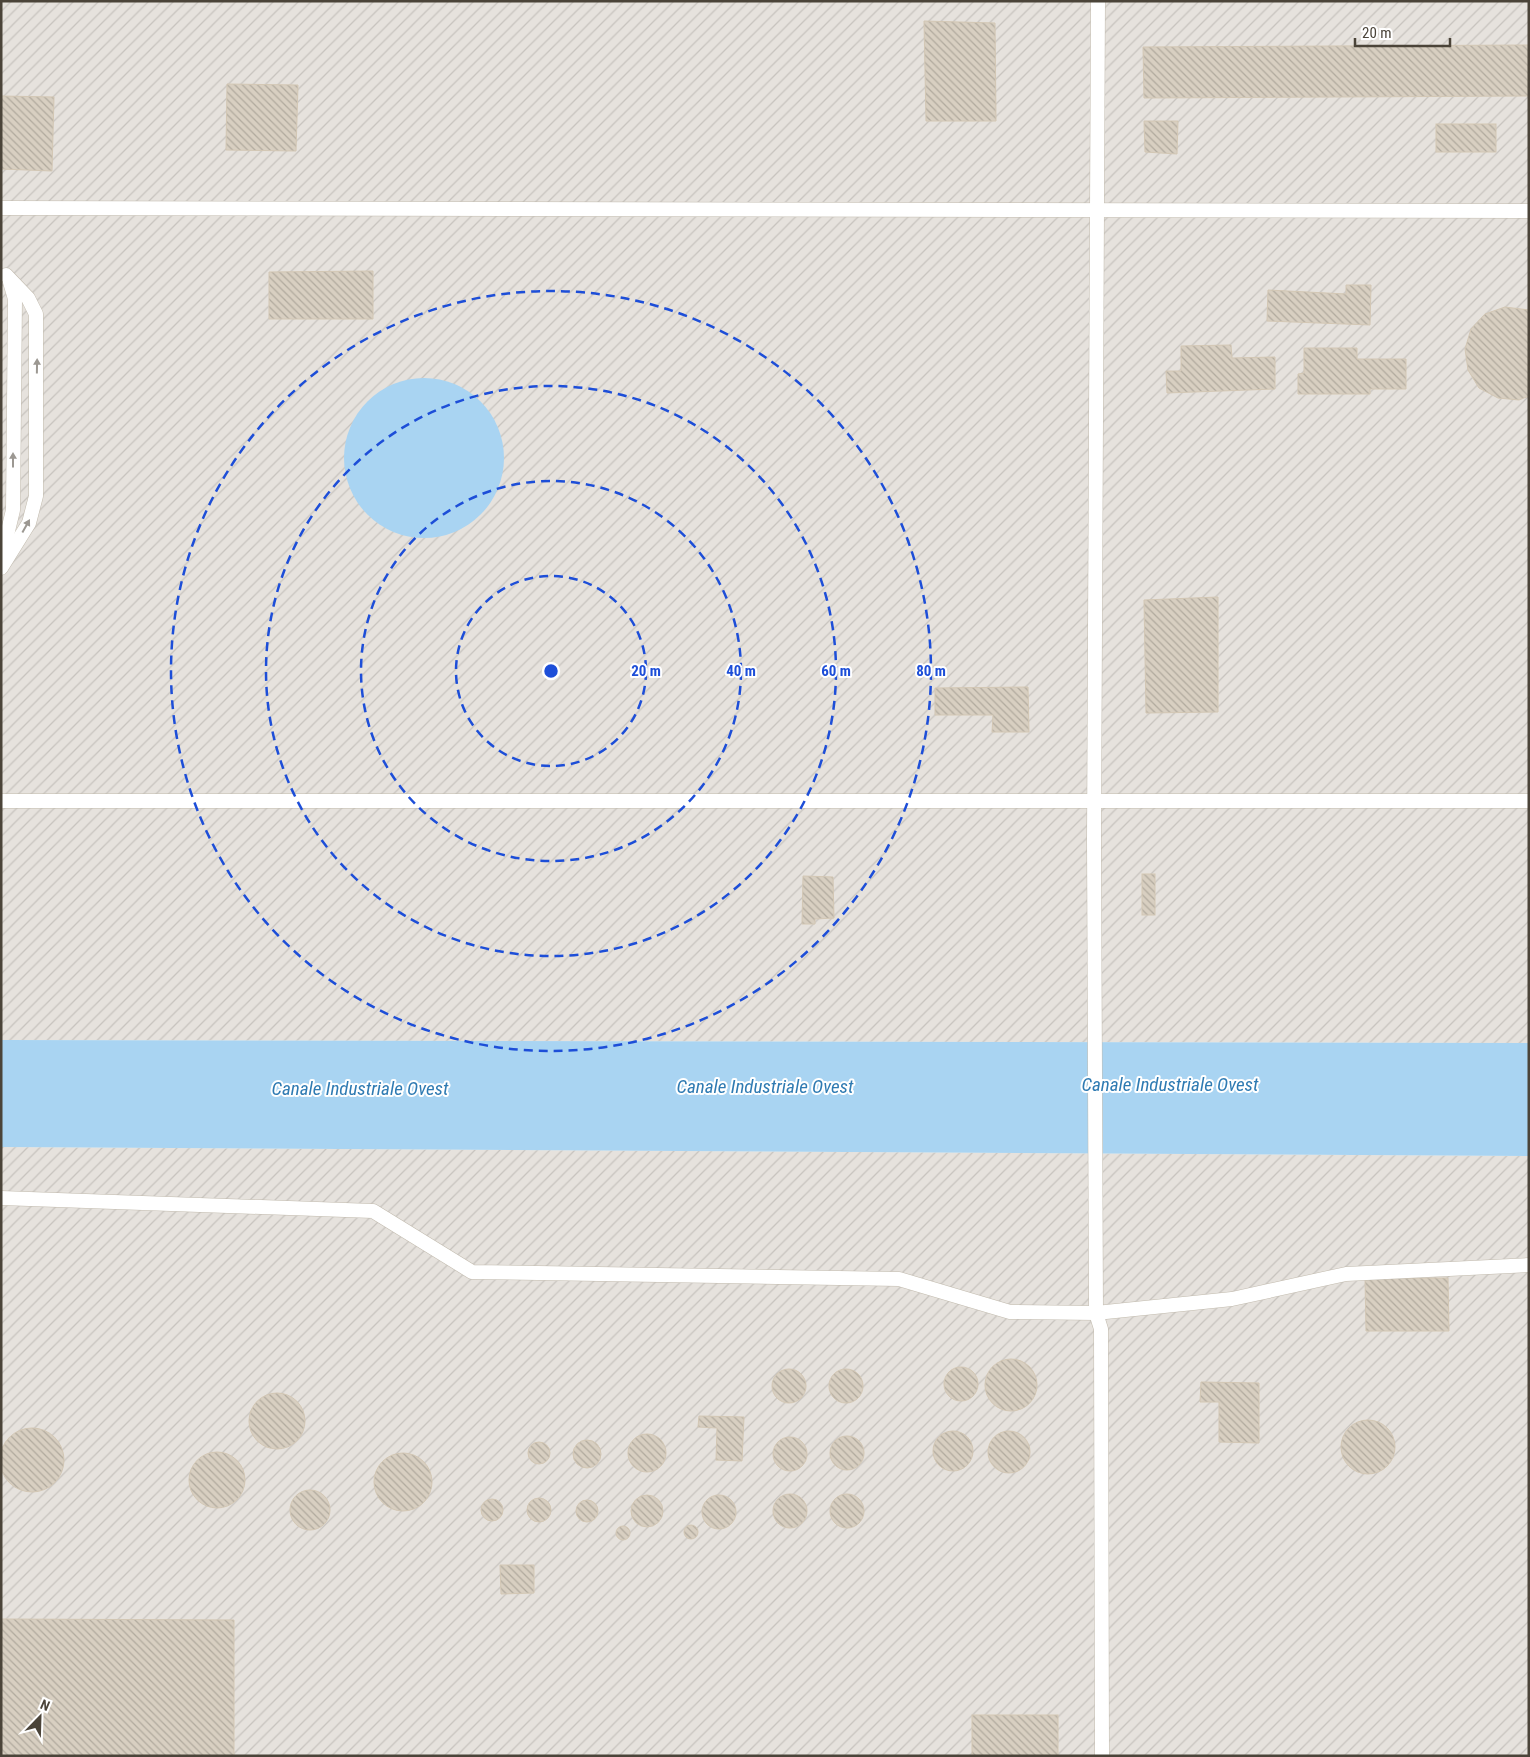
<svg xmlns="http://www.w3.org/2000/svg" width="1530" height="1757" font-family="'Roboto Condensed',sans-serif">
<style>
.industrial{fill:url(#industrial-furrows)}
.water{fill:#a9d4f2}
.building{fill:url(#building-back-hatch);stroke:#d3c7b4}
.lines{fill:none;stroke-linecap:round;stroke-linejoin:round}
.service-casing{stroke:#c2bbae;stroke-width:15}
.service{stroke:#fff;stroke-width:14}
.oneway{fill:#9c9892}
.ring{fill:none;stroke:#1d4ed8;stroke-width:2.5;stroke-dasharray:9 6}
.labels{text-anchor:middle;stroke-width:4;stroke-linejoin:round;paint-order:stroke}
.water-label{font-size:19px;font-style:italic;fill:#2e7ab2;stroke:#fff}
.centre{fill:#1d4ed8;stroke:#fff;stroke-width:2.5}
.ring-label{font-size:15px;text-anchor:middle;font-weight:bold;fill:#1d4ed8;stroke:#fff;stroke-width:4;stroke-linejoin:round;paint-order:stroke}
</style>
<defs>
<pattern id="industrial-furrows" width="10" height="10" patternUnits="userSpaceOnUse" patternTransform="scale(1.25)"><rect width="10" height="10" fill="#e6e2dd"/><path d="M-1 1l2-2M0 10L10 0M9 11l2-2" fill="none" stroke="#c7c3be"/></pattern>
<pattern id="building-back-hatch" width="6" height="6" patternUnits="userSpaceOnUse" patternTransform="scale(1.25)"><rect width="6" height="6" fill="#d8cfc1"/><path d="M-1 5l2 2M0 0l6 6M5-1l2 2" fill="none" stroke="#b1aa9e"/></pattern>
</defs>
<rect width="100%" height="100%" fill="#f6f3ec"/>
<g class="industrial">
<polygon points="1,1 1529,1 1529,1043 1,1040"/>
<polygon points="1,1147 1529,1156 1529,1756 1,1756"/>
</g>
<g class="water">
<circle cx="424" cy="458" r="80"/>
<polygon points="1,1040 1529,1043 1529,1156 1,1147"/>
</g>
<g class="building">
<polygon points="924,21 995,23 996,121 926,121"/>
<polygon points="1529,45 1529,96 1144,98 1143,47"/>
<polygon points="227,84 298,85 296,151 226,150"/>
<polygon points="1,96 54,97 52,171 1,169"/>
<polygon points="1144,121 1178,121 1177,154 1145,152"/>
<rect x="1436" y="124" width="60" height="28"/>
<polygon points="373,271 373,319 269,319 269,272"/>
<polygon points="1346,285 1371,285 1370,325 1267,321 1268,290 1346,294"/>
<polygon points="1505,307 1529,310 1529,396 1519,400 1498,398 1479,388 1468,370 1465,349 1471,329 1485,314"/>
<polygon points="1231,345 1232,358 1275,357 1275,389 1167,393 1166,371 1181,371 1181,346"/>
<polygon points="1304,348 1357,348 1357,359 1406,359 1406,389 1370,389 1370,394 1298,394 1298,374 1304,373"/>
<polygon points="1218,597 1218,712 1146,713 1144,600"/>
<polygon points="1028,687 1029,732 992,732 993,715 935,715 935,688"/>
<rect x="1142" y="874" width="13" height="41"/>
<polygon points="803,876 833,877 834,918 815,919 815,924 802,924"/>
<polygon points="1365,1278 1448,1278 1449,1331 1366,1331"/>
<circle cx="1011" cy="1385" r="26"/>
<circle cx="961" cy="1384" r="17"/>
<circle cx="789" cy="1386" r="17"/>
<circle cx="846" cy="1386" r="17"/>
<polygon points="1201,1382 1259,1383 1259,1443 1219,1442 1219,1402 1200,1402"/>
<circle cx="277" cy="1421" r="28"/>
<polygon points="699,1416 744,1417 742,1461 716,1460 717,1428 698,1427"/>
<circle cx="1368" cy="1447" r="27"/>
<circle cx="32" cy="1460" r="32"/>
<circle cx="1009" cy="1452" r="21"/>
<circle cx="953" cy="1451" r="20"/>
<circle cx="647" cy="1453" r="19"/>
<circle cx="847" cy="1453" r="17"/>
<circle cx="790" cy="1454" r="17"/>
<circle cx="587" cy="1454" r="14"/>
<circle cx="539" cy="1453" r="11"/>
<circle cx="217" cy="1480" r="28"/>
<circle cx="403" cy="1482" r="29"/>
<circle cx="310" cy="1510" r="20"/>
<circle cx="790" cy="1511" r="17"/>
<circle cx="847" cy="1511" r="17"/>
<circle cx="647" cy="1511" r="16"/>
<circle cx="719" cy="1512" r="17"/>
<circle cx="539" cy="1510" r="12"/>
<circle cx="492" cy="1510" r="11"/>
<circle cx="587" cy="1511" r="11"/>
<circle cx="691" cy="1532" r="7"/>
<circle cx="623" cy="1533" r="7"/>
<polygon points="500,1565 534,1565 534,1593 501,1594"/>
<polygon points="1,1619 234,1620 234,1756 1,1756"/>
<rect x="972" y="1715" width="86" height="41"/>
</g>
<g class="lines">
<defs>
<g id="service">
<polyline points="1098,1 1094,840 1096,1313 1101,1329 1102,1756"/>
<polyline points="1,208 1529,211"/>
<polyline points="1,560 13,510 15,299 10,282"/>
<polyline points="1,568 29,523 36,496 36,314 28,298 6,275"/>
<polyline points="1,801 1529,801"/>
<polyline points="1,1198 373,1211 472,1272 899,1279 1010,1312 1096,1313 1232,1299 1346,1274 1529,1265"/>
</g>
</defs>
<use href="#service" class="service-casing"/>
<use href="#service" class="service"/>
</g>
<defs><path id="oneway-solid" d="M-6-.8H1V-3.2L6.5 0L1 3.2V.8H-6Z" transform="scale(1.25)"/></defs>
<g class="oneway">
<use href="#oneway-solid" transform="translate(37 366) rotate(-89)"/>
<use href="#oneway-solid" transform="translate(13 460) rotate(-90)"/>
<use href="#oneway-solid" transform="translate(26 526) rotate(-61)"/>
</g>
<g class="ring">
<circle cx="551" cy="671" r="95"/>
<circle cx="551" cy="671" r="190"/>
<circle cx="551" cy="671" r="285"/>
<circle cx="551" cy="671" r="380"/>
</g>
<g class="labels">
<g class="water-label">
<text x="1170" y="1091">Canale Industriale Ovest</text>
<text x="765" y="1093">Canale Industriale Ovest</text>
<text x="360" y="1095">Canale Industriale Ovest</text>
</g>
</g>
<circle cx="551" cy="671" r="8" class="centre"/>
<g class="ring-label">
<text x="646" y="676">20 m</text>
<text x="741" y="676">40 m</text>
<text x="836" y="676">60 m</text>
<text x="931" y="676">80 m</text>
</g>
<rect width="1530" height="1757" fill="none" stroke="#4b4439" stroke-width="5"/>
<g transform="translate(40 1717) rotate(23)" stroke="#ffffff" stroke-width="4" paint-order="stroke">
<path d="M0-4L9 19L0 12L-9 19Z" fill="#4b4439"/>
<text y="-8" font-size="14" font-weight="bold" text-anchor="middle" fill="#4b4439">N</text>
</g>
<path d="M1355 38v8h95v-8" fill="none" stroke="#4b4439" stroke-width="2.5"/>
<text x="1362" y="38" font-size="15" fill="#4b4439" stroke="#ffffff" stroke-width="4" paint-order="stroke">20 m</text>
</svg>
